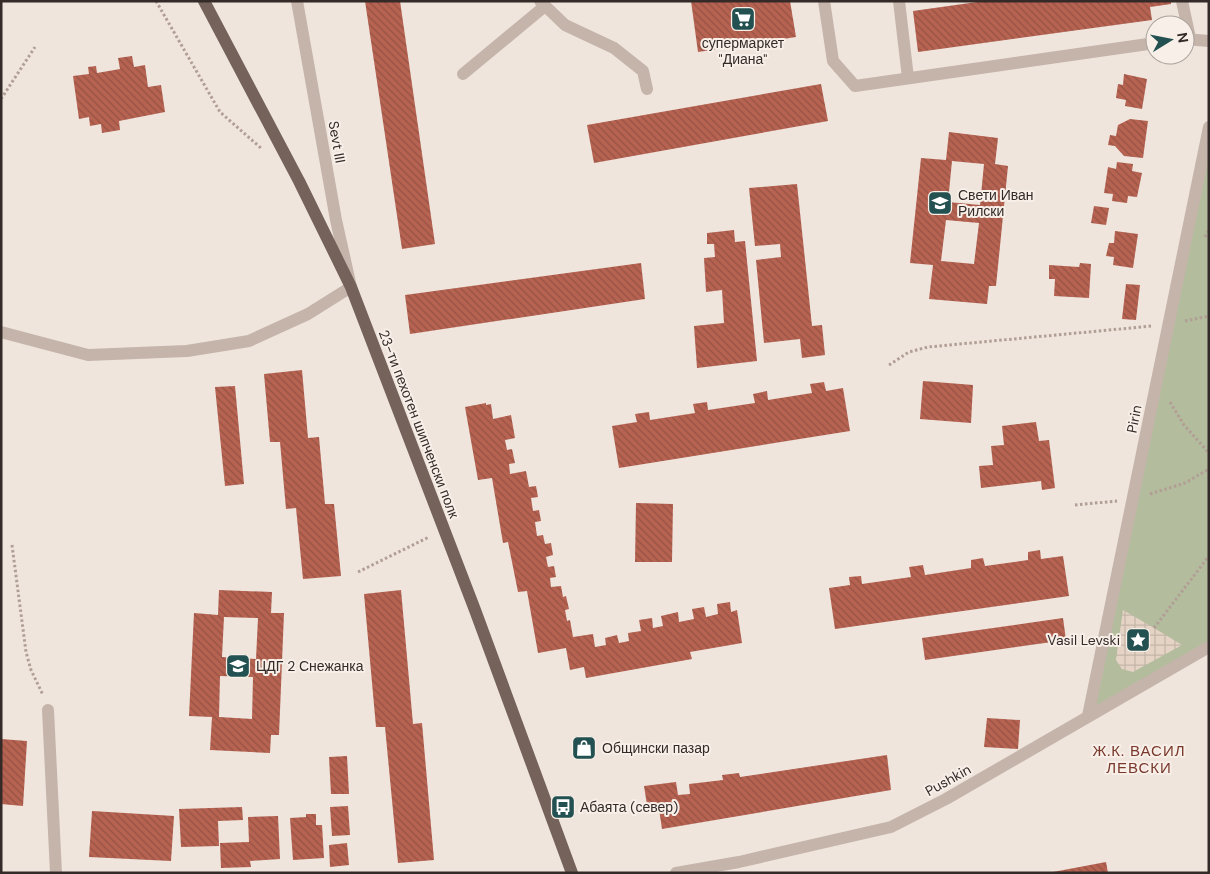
<svg xmlns="http://www.w3.org/2000/svg" width="1210" height="874" font-family="'DM Sans',sans-serif">
<style>
.park{fill:#b4bc9e}
.plaza{fill:url(#plaza-grid)}
.building{fill:url(#building-back-hatch);fill-rule:evenodd}
.lines{fill:none;stroke-linecap:round;stroke-linejoin:round}
.path{stroke:#b19e94;stroke-width:3;stroke-dasharray:2.5 2.5;stroke-linecap:butt}
.minor{stroke:#c5b4aa;stroke-width:12}
.major{stroke:#74625b;stroke-width:12}
.labels{text-anchor:middle;stroke-width:4;stroke-linejoin:round;paint-order:stroke}
.poi-label{font-size:14px;fill:#342b29;stroke:#f7efe8;text-anchor:start}
.street-label{font-size:14px;fill:#342b29;stroke:#f7efe8}
.neighbourhood-label{font-size:15px;letter-spacing:1px;fill:#79382b;stroke:#f7efe8}
</style>
<defs>
<pattern id="plaza-grid" width="8" height="8" patternUnits="userSpaceOnUse" patternTransform="scale(1.25)"><rect width="8" height="8" fill="#e5d4c5"/><path d="M0 4h8M4 0v8" fill="none" stroke="#c5b6a9"/></pattern>
<pattern id="building-back-hatch" width="6" height="6" patternUnits="userSpaceOnUse" patternTransform="scale(1.25)"><rect width="6" height="6" fill="#b76352"/><path d="M-1 5l2 2M0 0l6 6M5-1l2 2" fill="none" stroke="#965244"/></pattern>
</defs>
<rect width="100%" height="100%" fill="#efe5dd"/>
<polygon class="park" points="1209,127 1209,647 1088,716"/>
<polygon class="plaza" points="1123,610 1154,628 1182,645 1133,672 1122,669 1116,660"/>
<g class="building">
<polygon points="365,1 400,1 435,244 402,249"/>
<polygon points="691,1 790,1 796,37 698,52"/>
<polygon points="984,1 1171,1 1171,4 1150,7 1152,20 918,52 913,11"/>
<polygon points="132,56 134,67 145,65 148,87 161,85 165,112 119,121 120,130 102,133 101,124 90,126 89,117 79,119 73,76 89,74 88,67 96,66 97,73 120,69 118,58"/>
<polygon points="1124,74 1147,79 1142,109 1125,106 1126,100 1116,98 1118,84 1123,85"/>
<polygon points="821,84 828,121 594,163 587,125"/>
<polygon points="1130,119 1148,121 1143,158 1124,156 1115,146 1108,145 1110,135 1116,136 1118,125"/>
<path d="M949 132 998 138 995 164 1008 166 996 286H989L987 304 929 299 933 265 910 263 921 158 946 160ZM952 161 984 164 980 205 948 202ZM946 220 979 223 974 264 941 261Z"/>
<polygon points="1117,162 1133,164 1132,171 1142,173 1137,197 1128,196 1127,203 1112,201 1113,194 1104,193 1108,167 1116,169"/>
<polygon points="797,184 812,326 822,325 825,355 802,358 800,339 764,343 756,260 781,257 780,244 755,246 749,188"/>
<polygon points="1094,206 1109,208 1106,225 1091,223"/>
<polygon points="734,230 735,242 745,241 757,361 697,368 694,326 724,323 722,290 706,292 704,258 715,257 714,244 707,244 707,233"/>
<polygon points="1115,231 1138,234 1133,268 1113,265 1114,257 1106,256 1109,243 1114,243"/>
<polygon points="641,263 645,299 410,334 405,295"/>
<polygon points="1080,263 1091,264 1089,298 1054,296 1055,279 1049,279 1049,265 1079,267"/>
<polygon points="1126,284 1140,285 1136,320 1122,319"/>
<polygon points="302,370 308,438 319,437 325,504 334,504 341,576 303,579 296,508 286,509 280,442 270,442 264,374"/>
<polygon points="923,381 973,385 971,423 920,419"/>
<polygon points="824,382 826,391 843,388 850,431 619,468 612,426 637,422 635,414 649,412 650,420 695,413 693,404 707,402 708,410 755,403 753,394 767,391 768,400 812,393 810,384"/>
<polygon points="235,386 244,484 225,486 215,387"/>
<polygon points="486,403 486,405 491,404 493,419 511,415 515,438 505,440 507,450 512,449 515,463 509,464 510,474 526,471 529,487 536,486 538,497 531,498 533,511 539,510 541,521 535,522 537,536 543,535 545,544 551,543 553,555 546,557 548,567 554,566 556,577 550,578 551,587 561,586 563,597 566,596 569,609 565,610 567,621 570,620 573,637 593,634 595,647 606,645 605,638 617,635 619,643 629,641 628,633 641,631 639,620 652,618 653,628 663,626 661,616 678,612 679,622 694,619 692,609 704,607 706,617 718,614 717,604 730,602 731,612 737,610 742,643 690,652 692,659 586,678 584,667 570,670 566,648 538,653 527,591 518,592 508,542 503,543 492,478 478,480 465,407"/>
<polygon points="1036,422 1039,441 1049,440 1055,488 1042,490 1041,481 981,488 979,466 993,465 991,446 1004,445 1002,426"/>
<polygon points="636,503 673,504 672,562 635,562"/>
<polygon points="1040,550 1041,559 1063,556 1069,596 835,629 829,588 850,585 849,577 861,576 862,584 911,577 909,567 923,565 925,575 971,568 971,560 983,558 985,566 1028,560 1028,552"/>
<path d="M219 590 272 592 271 613H284L279 735H271L270 753 210 750 212 717 189 716 194 613 218 615ZM224 617 258 618 256 659 222 657ZM220 676 253 677 252 719 219 717Z"/>
<polygon points="401,590 413,724 422,723 434,860 398,863 385,727 376,727 364,594"/>
<polygon points="1063,618 1066,640 925,660 922,638"/>
<polygon points="987,718 1020,720 1018,749 984,747"/>
<polygon points="1,739 27,741 23,806 1,804"/>
<polygon points="887,755 891,790 662,829 659,809 648,811 644,786 676,782 678,795 690,794 689,784 723,780 722,775 739,773 740,777"/>
<polygon points="347,756 349,794 331,794 329,757"/>
<polygon points="348,806 350,835 332,836 330,807"/>
<polygon points="242,807 243,820 218,821 219,846 181,847 179,809"/>
<polygon points="92,811 174,816 171,861 89,857"/>
<polygon points="306,814 316,814 316,825 322,825 324,858 293,860 290,818 306,817"/>
<polygon points="278,816 280,859 250,861 251,867 221,868 220,843 249,842 248,817"/>
<polygon points="347,843 349,865 330,867 329,845"/>
<polygon points="1106,862 1108,873 1053,873 1053,872"/>
</g>
<g class="lines">
<g class="path">
<polyline points="156,1 220,112 262,149"/>
<polyline points="1,99 35,47"/>
<polyline points="1205,237 1209,230"/>
<polyline points="1185,321 1209,316"/>
<polyline points="889,365 909,352 928,347 1152,326"/>
<polyline points="1170,402 1184,425 1209,453"/>
<polyline points="1150,494 1185,483 1209,469"/>
<polyline points="1075,505 1117,501"/>
<polyline points="12,545 26,652 31,670 43,695"/>
<polyline points="358,572 429,537"/>
<polyline points="1154,628 1209,556"/>
</g>
<g class="minor">
<polyline points="540,1 565,25 614,48 643,71 647,89"/>
<polyline points="824,1 833,61 855,86 1155,43"/>
<polyline points="899,1 908,78"/>
<polyline points="1182,1 1190,38"/>
<polyline points="1185,39 1209,41"/>
<polyline points="463,74 545,6"/>
<polyline points="1,332 88,355 187,351 249,341 308,314 351,287 336,220 297,1"/>
<polyline points="48,710 56,873"/>
<polyline points="1088,716 1209,127"/>
<polyline points="676,873 739,862 891,827 946,799 1209,647"/>
</g>
<polyline class="major" points="204,1 299,181 351,287 475,610 572,873"/>
</g>
<defs>
<symbol id="supermarket-square" viewBox="-11 -11 22 22"><rect x="-9" y="-9" width="18" height="18" rx="4" fill="#235050" stroke="#f7efe8"/><path d="M-6-5.5h2.5l.6 2H6L4.5 2H-2.5L-4.4-4H-6ZM-1.5 3.2a1.3 1.3 0 1 0 .1 0ZM3 3.2a1.3 1.3 0 1 0 .1 0Z" fill="#fff"/></symbol>
<symbol id="school-square" viewBox="-11 -11 22 22"><rect x="-9" y="-9" width="18" height="18" rx="4" fill="#235050" stroke="#f7efe8"/><path d="M0-5L7-2L0 1L-7-2ZM-4 1L0 2.5L4 1V4Q0 6-4 4Z" fill="#fff"/></symbol>
<symbol id="sight-square" viewBox="-11 -11 22 22"><rect x="-9" y="-9" width="18" height="18" rx="4" fill="#235050" stroke="#f7efe8"/><path d="M0-6L1.8-2.2L6-1.7L2.9 1.2L3.7 5.4L0 3.3L-3.7 5.4L-2.9 1.2L-6-1.7L-1.8-2.2Z" fill="#fff"/></symbol>
<symbol id="shop-square" viewBox="-11 -11 22 22"><rect x="-9" y="-9" width="18" height="18" rx="4" fill="#235050" stroke="#f7efe8"/><path d="M-5-2.5h2.3a2.7 3.5 0 0 1 5.4 0H5L5.5 6h-11ZM-1.5-2.5h3a1.5 2.3 0 0 0-3 0Z" fill="#fff"/></symbol>
<symbol id="bus-square" viewBox="-11 -11 22 22"><rect x="-9" y="-9" width="18" height="18" rx="4" fill="#235050" stroke="#f7efe8"/><path d="M-5-6H5V4H4V6H2V4H-2V6H-4V4H-5ZM-3.5-4V0h7V-4ZM-3.5 1.2v1.5H-2V1.2ZM2 1.2v1.5H3.5V1.2Z" fill="#fff"/></symbol>
</defs>
<g fill-rule="evenodd">
<use href="#supermarket-square" x="729" y="5" width="28" height="28"/>
<use href="#school-square" x="926" y="189" width="28" height="28"/>
<use href="#sight-square" x="1124" y="626" width="28" height="28"/>
<use href="#school-square" x="224" y="652" width="28" height="28"/>
<use href="#shop-square" x="570" y="734" width="28" height="28"/>
<use href="#bus-square" x="549" y="793" width="28" height="28"/>
</g>
<g class="labels">
<g class="poi-label">
<text x="743" y="48" text-anchor="middle">супермаркет<tspan x="743" dy="16">"Диана"</tspan></text>
<text x="958" y="200">Свети Иван<tspan x="958" dy="16">Рилски</tspan></text>
<text x="1120" y="645" text-anchor="end">Vasil Levski</text>
<text x="256" y="671">ЦДГ 2 Снежанка</text>
<text x="602" y="753">Общински пазар</text>
<text x="580" y="812">Абаята (север)</text>
</g>
<g class="street-label">
<text transform="translate(337 142) rotate(80)" y="5">Sevt III</text>
<text transform="translate(1134 419) rotate(-79)" y="5">Pirin</text>
<text transform="translate(419 424) rotate(69)" y="5">23-ти пехотен шипченски полк</text>
<text transform="translate(948 780) rotate(-29)" y="5">Pushkin</text>
</g>
<g class="neighbourhood-label">
<text x="1139" y="756">Ж.К. ВАСИЛ<tspan x="1139" dy="17">ЛЕВСКИ</tspan></text>
</g>
</g>
<rect width="1210" height="874" fill="none" stroke="#342b29" stroke-width="5"/>
<g transform="translate(1170 40) rotate(80)"><circle r="24" fill="#f7efe8" stroke="#a9a19c"/>
<path d="M0-4L9 19L0 12L-9 19Z" fill="#235050"/>
<text y="-8" font-size="14" font-weight="bold" text-anchor="middle" fill="#342b29">N</text>
</g>
</svg>
